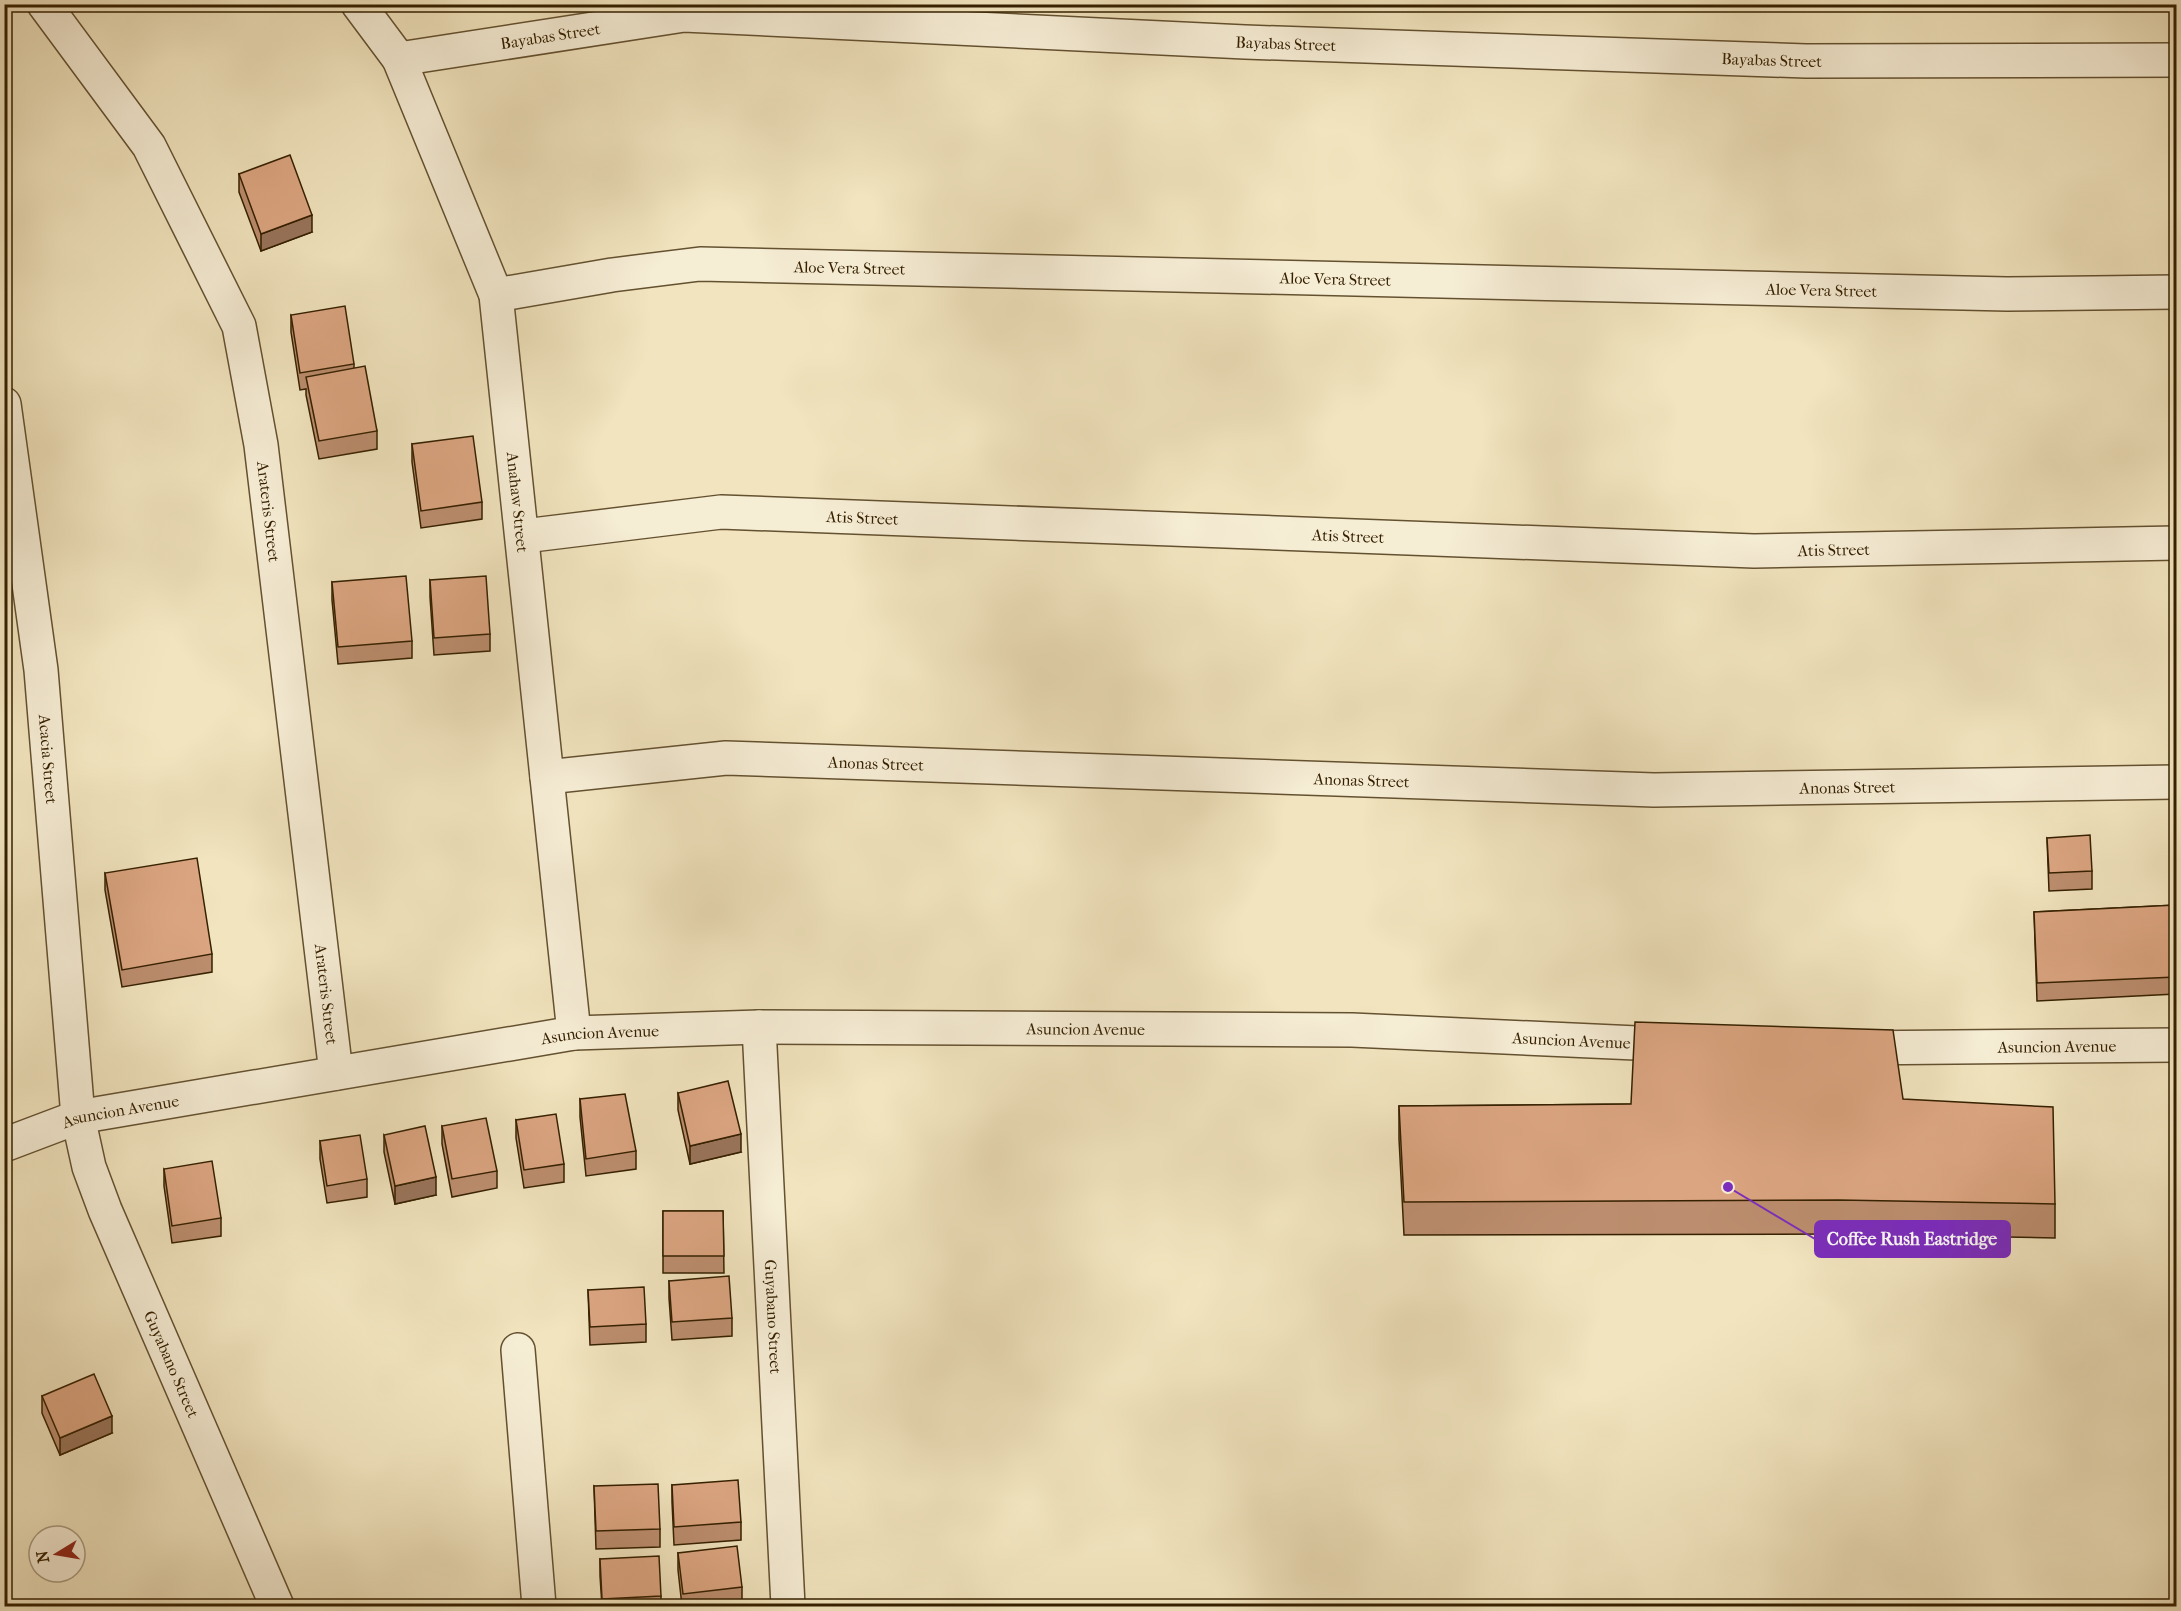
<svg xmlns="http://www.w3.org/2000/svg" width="2181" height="1611" font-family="'IM FELL French Canon',serif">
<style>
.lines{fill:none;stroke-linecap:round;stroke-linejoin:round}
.minor-casing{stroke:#645130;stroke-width:36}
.minor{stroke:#f6edd5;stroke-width:33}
.wall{fill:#bc8e6f;stroke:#352000;stroke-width:1.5}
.shaded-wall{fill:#99745a;stroke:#352000;stroke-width:1.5}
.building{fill:#dba581;stroke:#352000;stroke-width:1.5}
.labels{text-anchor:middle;stroke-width:5;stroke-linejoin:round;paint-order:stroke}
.street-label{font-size:16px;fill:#352000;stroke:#f6edd5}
.leader{fill:none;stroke:#7b2cbf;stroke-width:2}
.callout-dot{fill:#7b2cbf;stroke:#f6edd5;stroke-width:2}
.callout{fill:#7b2cbf;stroke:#7b2cbf;stroke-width:2}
.callout-label{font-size:18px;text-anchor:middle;font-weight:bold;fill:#fff}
</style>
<rect width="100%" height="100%" fill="#f1e4be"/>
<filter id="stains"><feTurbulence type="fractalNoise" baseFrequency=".00333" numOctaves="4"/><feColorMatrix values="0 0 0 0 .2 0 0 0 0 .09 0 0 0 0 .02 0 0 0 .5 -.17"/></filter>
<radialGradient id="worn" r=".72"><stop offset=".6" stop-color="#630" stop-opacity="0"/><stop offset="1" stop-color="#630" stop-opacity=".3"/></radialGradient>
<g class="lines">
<defs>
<g id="minor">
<path id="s1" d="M44 4 149 146 239 326 261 445 336 1073"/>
<path id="s2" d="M358 4 399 59 496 295 574 1033"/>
<path id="s3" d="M399 59 684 15 1245 42 1806 61 2176 60"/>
<path id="s4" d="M496 295 612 275 700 264 2007 294 2176 292"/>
<path id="s5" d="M4 404 41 670 78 1117 89 1167 105 1210 277 1606"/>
<path id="s6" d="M524 536 721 512 1754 551 2176 543"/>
<path id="s7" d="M547 777 726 758 1654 790 2176 782"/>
<path id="s8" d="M759 1027 788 1606"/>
<path id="s9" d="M1851 1048 2176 1045"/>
<path id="s10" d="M4 1145 78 1117 574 1033 759 1027 1352 1030 1680 1045"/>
<polyline points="518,1350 539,1606"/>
</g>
</defs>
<use href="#minor" class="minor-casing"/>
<use href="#minor" class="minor"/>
</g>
<g class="wall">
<polygon points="239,174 312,232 261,251 239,192"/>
<polygon points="291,315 354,364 354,368 377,431 377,449 319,459 306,395 306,389 300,390 291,332"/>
<polygon points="412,444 482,502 482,519 421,528 412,462"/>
<polygon points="430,580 490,634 490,651 434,655 430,597"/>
<polygon points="332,582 412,641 412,658 338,664 332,600"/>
<polygon points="2047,838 2092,871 2092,889 2049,891"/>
<polygon points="105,873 212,954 212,972 122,987 105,890"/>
<polygon points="2176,905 2176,994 2037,1001 2034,912"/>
<polygon points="678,1093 741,1152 690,1164 678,1110"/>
<polygon points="580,1099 636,1151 636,1169 586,1176 580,1117"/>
<polygon points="1903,1099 2055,1204 2055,1238 1839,1234 1404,1235 1399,1139 1399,1106 1631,1104"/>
<polygon points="516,1120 564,1164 564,1182 524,1188 516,1138"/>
<polygon points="442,1126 497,1171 497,1188 452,1197 442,1144"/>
<polygon points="384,1135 436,1195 395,1204 384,1152"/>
<polygon points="320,1141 367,1179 367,1197 327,1203 320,1159"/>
<polygon points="164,1169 221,1218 221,1236 172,1243 164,1186"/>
<polygon points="663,1211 723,1211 724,1273 663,1273"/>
<polygon points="669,1281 732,1318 732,1336 672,1340 669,1298"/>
<polygon points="588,1290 646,1324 646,1342 590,1345"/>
<polygon points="42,1396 112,1433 60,1455 42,1413"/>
<polygon points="672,1485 741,1522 741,1540 674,1545 672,1502"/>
<polygon points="594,1486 660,1529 660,1547 596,1549"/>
<polygon points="678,1553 742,1587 742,1604 722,1606 682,1606 678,1570"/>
<polygon points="600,1559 661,1596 661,1606 602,1606 600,1576"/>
</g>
<g class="shaded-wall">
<polygon points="312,215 312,232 261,251 261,234"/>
<polygon points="741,1134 741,1152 690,1164 690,1146"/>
<polygon points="436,1177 436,1195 395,1204 395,1186"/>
<polygon points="112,1416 112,1433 60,1455 60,1438"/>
</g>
<g class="building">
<polygon points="290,155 312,215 261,234 239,174"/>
<polygon points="345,306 354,364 300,373 291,315"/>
<polygon points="365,366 377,431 319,441 306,377"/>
<polygon points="473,436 482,502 421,511 412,444"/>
<polygon points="406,576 412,641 338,647 332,582"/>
<polygon points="486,576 490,634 434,638 430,580"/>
<polygon points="2090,835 2092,871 2049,873 2047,838"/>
<polygon points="197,858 212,954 122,970 105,873"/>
<polygon points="2176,905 2176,977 2037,983 2034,912"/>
<polygon points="1635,1022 1893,1030 1903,1099 2053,1107 2055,1204 1839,1200 1404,1202 1399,1106 1631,1104"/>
<polygon points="728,1081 741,1134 690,1146 678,1093"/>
<polygon points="625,1094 636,1151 586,1159 580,1099"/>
<polygon points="556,1114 564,1164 524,1170 516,1120"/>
<polygon points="486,1118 497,1171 452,1179 442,1126"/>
<polygon points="425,1126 436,1177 395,1186 384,1135"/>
<polygon points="360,1135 367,1179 327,1186 320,1141"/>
<polygon points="212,1161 221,1218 172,1226 164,1169"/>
<polygon points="663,1211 723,1211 724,1256 663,1256"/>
<polygon points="729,1276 732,1318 672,1322 669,1281"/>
<polygon points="644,1287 646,1324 590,1327 588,1290"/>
<polygon points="94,1374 112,1416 60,1438 42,1396"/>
<polygon points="738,1480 741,1522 674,1527 672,1485"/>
<polygon points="658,1484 660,1529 596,1531 594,1486"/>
<polygon points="737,1546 742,1587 683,1594 678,1553"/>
<polygon points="659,1556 661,1596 602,1599 600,1559"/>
</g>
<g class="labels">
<g class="street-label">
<text dy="6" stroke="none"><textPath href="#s3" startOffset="153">Bayabas Street</textPath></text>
<text dy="6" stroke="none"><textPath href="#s3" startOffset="891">Bayabas Street</textPath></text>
<text dy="6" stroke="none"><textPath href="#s3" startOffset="1377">Bayabas Street</textPath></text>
<text dy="6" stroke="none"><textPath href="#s4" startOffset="356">Aloe Vera Street</textPath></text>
<text dy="6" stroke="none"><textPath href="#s4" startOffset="842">Aloe Vera Street</textPath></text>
<text dy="6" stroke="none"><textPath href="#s4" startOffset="1328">Aloe Vera Street</textPath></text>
<text dy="6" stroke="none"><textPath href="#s2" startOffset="532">Anahaw Street</textPath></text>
<text dy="6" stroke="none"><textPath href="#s1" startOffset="566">Arateris Street</textPath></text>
<text dy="6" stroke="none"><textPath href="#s6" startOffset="340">Atis Street</textPath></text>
<text dy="6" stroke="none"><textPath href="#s6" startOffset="826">Atis Street</textPath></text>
<text dy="6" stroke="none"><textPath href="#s6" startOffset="1312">Atis Street</textPath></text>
<text dy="6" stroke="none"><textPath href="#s5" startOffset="358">Acacia Street</textPath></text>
<text dy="6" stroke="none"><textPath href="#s7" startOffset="330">Anonas Street</textPath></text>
<text dy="6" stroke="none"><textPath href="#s7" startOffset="816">Anonas Street</textPath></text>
<text dy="6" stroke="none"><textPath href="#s7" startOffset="1302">Anonas Street</textPath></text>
<text dy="6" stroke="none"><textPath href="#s1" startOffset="1052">Arateris Street</textPath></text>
<text dy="6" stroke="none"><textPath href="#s10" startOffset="1094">Asuncion Avenue</textPath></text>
<text dy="6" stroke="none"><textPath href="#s10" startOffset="608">Asuncion Avenue</textPath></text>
<text dy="6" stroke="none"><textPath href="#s10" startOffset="1580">Asuncion Avenue</textPath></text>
<text dy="6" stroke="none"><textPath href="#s9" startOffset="206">Asuncion Avenue</textPath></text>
<text dy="6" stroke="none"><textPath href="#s10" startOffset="122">Asuncion Avenue</textPath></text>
<text dy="6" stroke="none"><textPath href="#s8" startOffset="290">Guyabano Street</textPath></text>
<text dy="6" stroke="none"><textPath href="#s5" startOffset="982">Guyabano Street</textPath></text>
</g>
</g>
<path class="leader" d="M1728 1187L1815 1239"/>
<circle class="callout-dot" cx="1728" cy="1187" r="6"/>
<rect class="callout" x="1815" y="1221" width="195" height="36" rx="6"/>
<g class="callout-label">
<text x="1912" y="1245">Coffee Rush Eastridge</text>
</g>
<rect width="2181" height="1611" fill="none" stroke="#f1e4be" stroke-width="24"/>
<rect x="6" y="6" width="2169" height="1599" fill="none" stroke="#352000" stroke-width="3"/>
<rect x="12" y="12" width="2157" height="1587" fill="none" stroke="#352000" stroke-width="1.5"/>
<g transform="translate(57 1554) rotate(259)"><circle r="28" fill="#f6edd5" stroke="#a99b80" stroke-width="1.5"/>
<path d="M0-4.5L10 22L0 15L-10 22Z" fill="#8f2418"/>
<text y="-9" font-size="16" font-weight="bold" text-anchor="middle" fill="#352000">N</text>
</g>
<rect width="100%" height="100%" filter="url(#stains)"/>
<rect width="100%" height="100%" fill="url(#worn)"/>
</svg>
